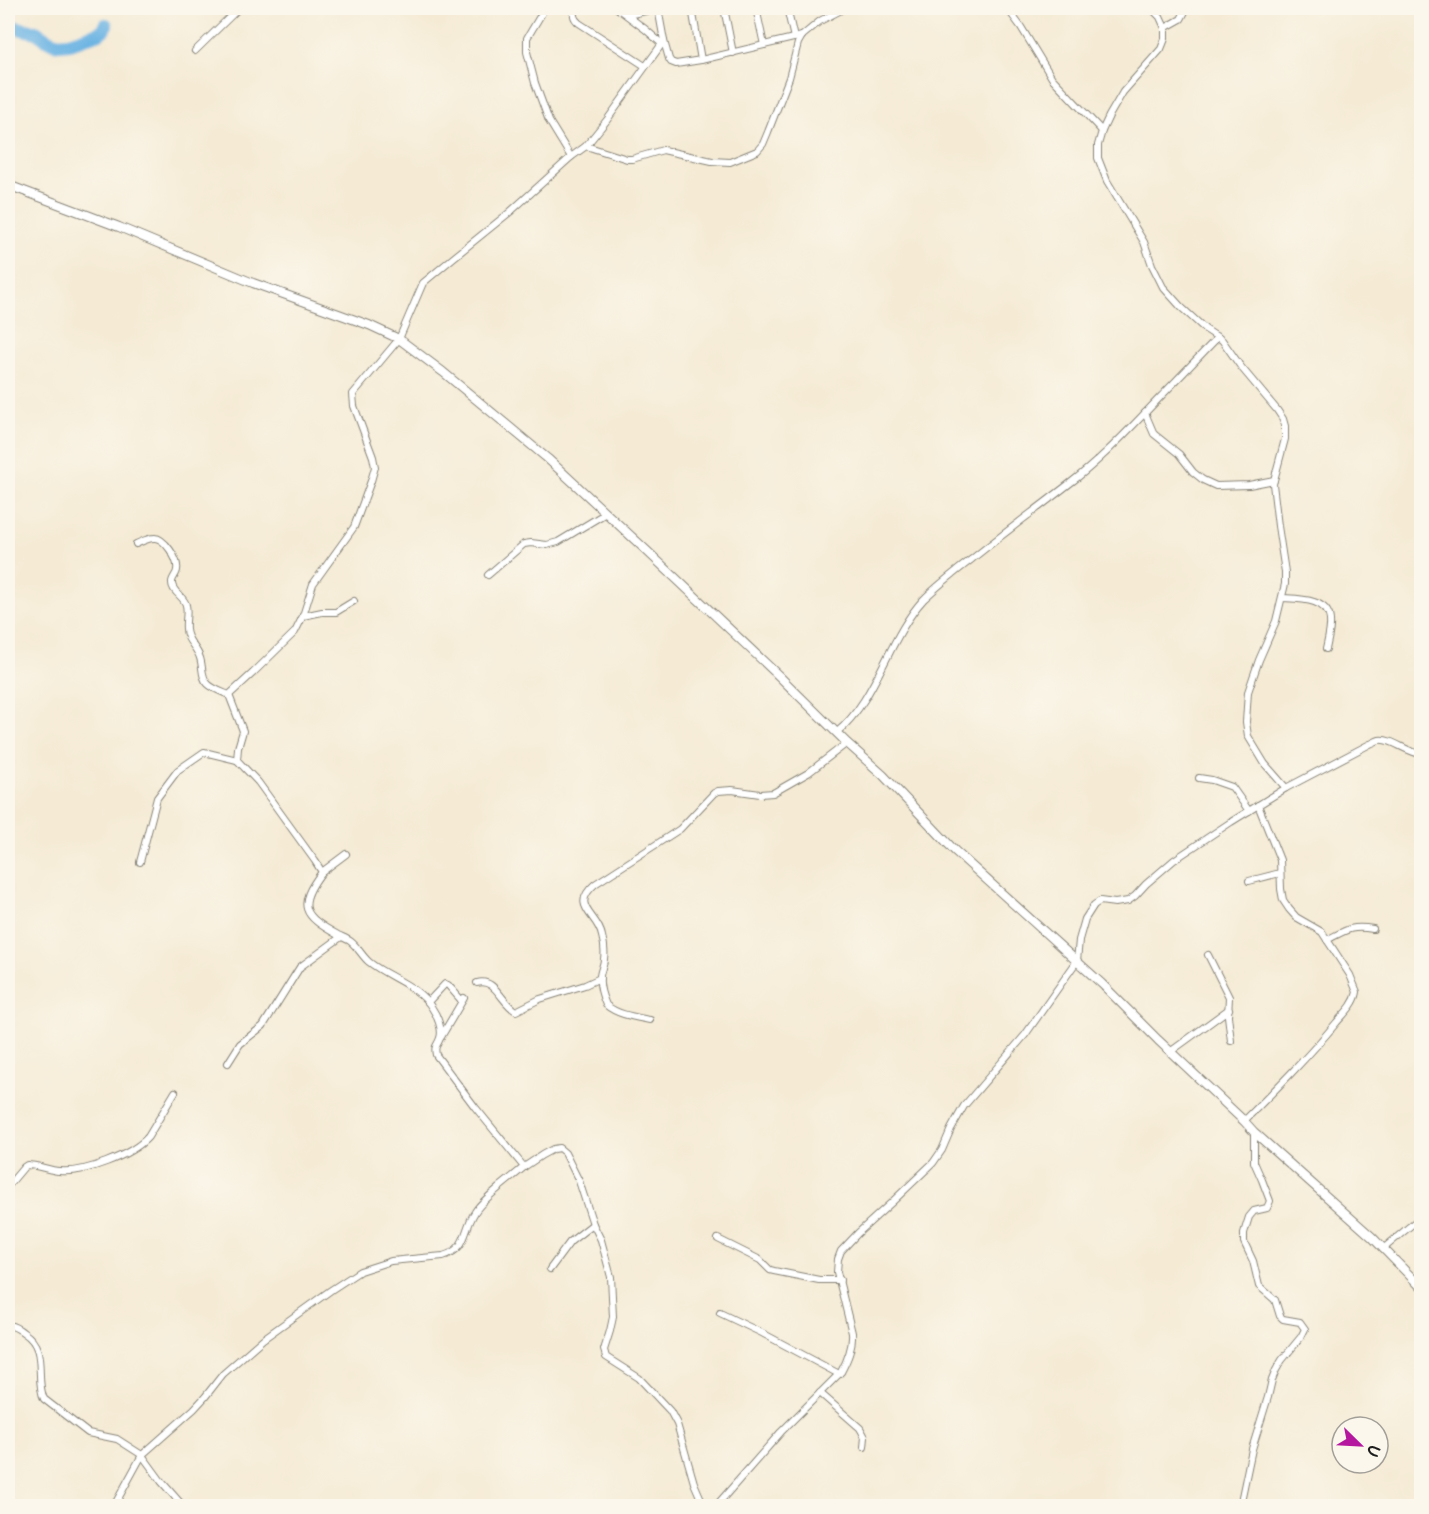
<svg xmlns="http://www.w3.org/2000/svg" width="1429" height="1514" font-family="Pangolin,sans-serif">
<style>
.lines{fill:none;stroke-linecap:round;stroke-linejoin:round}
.river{stroke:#6cb4e3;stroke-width:14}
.minor-casing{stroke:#888478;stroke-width:8}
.tertiary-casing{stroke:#888478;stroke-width:10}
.minor{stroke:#fff;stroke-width:6}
.tertiary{stroke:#fff;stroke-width:8}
</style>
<rect width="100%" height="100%" fill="#fbf7ec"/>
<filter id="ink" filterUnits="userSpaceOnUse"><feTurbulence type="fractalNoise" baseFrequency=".0167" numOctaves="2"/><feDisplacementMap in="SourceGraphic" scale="12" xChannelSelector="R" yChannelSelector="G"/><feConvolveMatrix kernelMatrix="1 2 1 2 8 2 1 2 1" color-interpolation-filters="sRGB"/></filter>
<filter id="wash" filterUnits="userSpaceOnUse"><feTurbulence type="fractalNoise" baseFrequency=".008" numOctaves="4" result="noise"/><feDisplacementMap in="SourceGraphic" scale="24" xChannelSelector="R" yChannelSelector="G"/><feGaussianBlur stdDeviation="1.35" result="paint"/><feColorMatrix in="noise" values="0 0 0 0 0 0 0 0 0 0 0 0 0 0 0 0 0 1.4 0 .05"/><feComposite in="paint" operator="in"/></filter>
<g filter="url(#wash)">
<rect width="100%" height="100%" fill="#f5ebd5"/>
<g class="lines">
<polyline class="river" points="8,26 36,32 48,40 58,44 69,43 99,33 104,29 106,25"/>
</g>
</g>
<g filter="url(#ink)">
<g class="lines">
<defs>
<g id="minor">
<polyline points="545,8 527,38 527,52 535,83 549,121 571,157"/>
<path d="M577 8C572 13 573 18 579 23L645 66"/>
<polyline points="617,8 645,29 662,44"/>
<polyline points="692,8 701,60"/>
<polyline points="724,8 733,53"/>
<polyline points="756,8 764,45"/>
<polyline points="787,8 794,38"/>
<polyline points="1007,8 1021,27 1052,78 1102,131"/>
<polyline points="1151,8 1160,17 1165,28 1165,39 1161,49 1123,92 1109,116 1102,131 1098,145 1098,158 1107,181 1144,242 1152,265 1163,287 1181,307 1205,329 1222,340 1241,367 1277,410 1283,419 1285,426 1285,439 1273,484 1278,526 1285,572 1285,584 1276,621 1259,660 1248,692 1246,722 1248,736 1265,764 1286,788"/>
<polyline points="628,15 658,8 664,41 669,59 671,62 676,64 701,60 802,36"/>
<polyline points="1165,28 1181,19 1187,8"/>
<polyline points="195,51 239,8"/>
<polyline points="586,146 607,120 664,41"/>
<polyline points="1145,413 1218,337"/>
<path d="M136 544C141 542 148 538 154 538 164 537 179 560 177 570 177 574 172 578 172 582 171 592 184 596 186 605 188 613 185 621 186 629 186 641 197 647 200 658 203 666 201 678 208 684 213 689 222 692 229 695L253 673 295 632 303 616 313 584 354 527 371 481 375 467 373 457 354 406 353 394 399 339 423 283 453 258 510 212 571 157 586 146 627 159H632L663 150 712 161 730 162 757 151 763 144 768 132 789 78 798 43 802 36 820 21 845 8"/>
<polyline points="488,575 524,544 531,543 547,545 558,542 606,513"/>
<path d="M1282 598C1298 599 1328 598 1330 620 1331 629 1328 640 1326 649"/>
<polyline points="303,616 322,612 336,612 354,601"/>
<path d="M229 695 243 731 238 748 237 760 258 782 315 861 322 872C296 906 303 916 338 935 342 937 347 939 350 941 358 947 362 956 369 962 389 978 418 985 432 1008 437 1015 443 1030 440 1038 437 1047 434 1045 436 1055L475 1107 524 1167 542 1155 553 1149 559 1148 565 1153 579 1181 593 1224 601 1240 611 1277 613 1317 610 1331 604 1350 606 1357 639 1378 670 1411 677 1424 694 1483 704 1506"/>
<path d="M837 732C876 700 889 637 923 600 938 585 955 572 972 559 1004 533 1037 509 1069 484 1097 463 1121 438 1145 413L1154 434 1179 454 1193 472 1203 480 1216 486 1249 485 1274 480"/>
<polyline points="1199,778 1212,780 1232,787 1249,811"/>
<polyline points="140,862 157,798 178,770 204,752 237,760"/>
<polyline points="322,872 346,854"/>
<polyline points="1249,881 1280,873"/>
<path d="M1327 940C1346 930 1351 925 1373 929"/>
<polyline points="1208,955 1229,997 1228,1016 1231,1041"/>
<path d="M477 983C495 977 502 1004 516 1011L540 999 585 985 600 978"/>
<polyline points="428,1002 445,984 448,985 462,1001"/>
<path d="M650 1020C635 1017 618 1015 606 1005 603 998 599 986 600 977 600 971 604 965 604 959 605 952 604 943 602 936 598 914 569 907 595 884L680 829 714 793 718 791 732 790 760 794 773 793 808 773 847 743"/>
<polyline points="441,1037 464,998"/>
<polyline points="1170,1052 1229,1009"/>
<polyline points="228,1063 240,1044 263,1026 300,967 341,937"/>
<path d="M1244 1121C1276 1089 1308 1057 1337 1022 1345 1013 1355 1004 1357 992L1350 975 1322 932 1296 917 1289 909 1283 900 1281 889 1280 860 1258 805"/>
<path d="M8 1186 24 1167 27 1165C38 1165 48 1170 59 1171 83 1174 132 1155 148 1137L175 1092"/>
<polyline points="718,1239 760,1260 770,1270 774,1271 819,1280 840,1280"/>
<polyline points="1383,1249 1422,1216"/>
<polyline points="550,1269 570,1242 593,1224"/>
<polyline points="720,1313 762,1333 839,1374"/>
<path d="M8 1325C14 1326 19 1329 24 1333 49 1349 34 1378 44 1399L88 1433 117 1439 142 1455 161 1481 183 1506"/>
<polyline points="820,1393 860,1428 865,1437 864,1447"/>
<path d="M114 1506 142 1455 194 1409 205 1397 223 1374 263 1339 331 1290 360 1271 391 1261 443 1256C468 1249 463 1230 475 1212 482 1199 512 1178 524 1167"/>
<path d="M716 1506 781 1432 841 1372C848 1359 853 1347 852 1333L837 1272 838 1259 841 1251 858 1233 891 1203 933 1163 942 1150 951 1129 964 1106 1025 1035 1077 961 1079 940 1085 919 1094 905 1100 901 1115 903 1128 901 1135 896 1146 884 1174 860 1231 822 1286 788 1370 744C1373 743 1376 741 1379 740 1392 738 1407 753 1422 754"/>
<polyline points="1240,1506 1252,1449 1268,1397 1272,1380 1276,1370 1282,1360 1301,1337 1305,1329 1300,1322 1283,1319 1280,1316 1275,1300 1259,1286 1253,1261 1244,1242 1244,1233 1249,1217 1254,1211 1267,1208 1270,1201 1262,1180 1254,1162 1254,1132"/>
</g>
<polyline id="tertiary" points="8,185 119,227 253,283 369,325 399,339 443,372 548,459 647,551 780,677 847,743 883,775 955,851 1102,984 1158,1040 1244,1121 1254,1132 1372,1237 1422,1288"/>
</defs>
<use href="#minor" class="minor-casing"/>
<use href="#tertiary" class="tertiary-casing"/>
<use href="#minor" class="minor"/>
<use href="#tertiary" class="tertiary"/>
</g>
</g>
<rect width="1429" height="1514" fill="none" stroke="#fbf7ec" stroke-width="30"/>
<g transform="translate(1360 1445) rotate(114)"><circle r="28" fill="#fbf7ec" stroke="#a29f99" stroke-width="1.5"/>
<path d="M0-4.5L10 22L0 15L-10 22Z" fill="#b5179e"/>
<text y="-9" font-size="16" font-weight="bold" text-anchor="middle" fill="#1c1c1c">U</text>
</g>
</svg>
